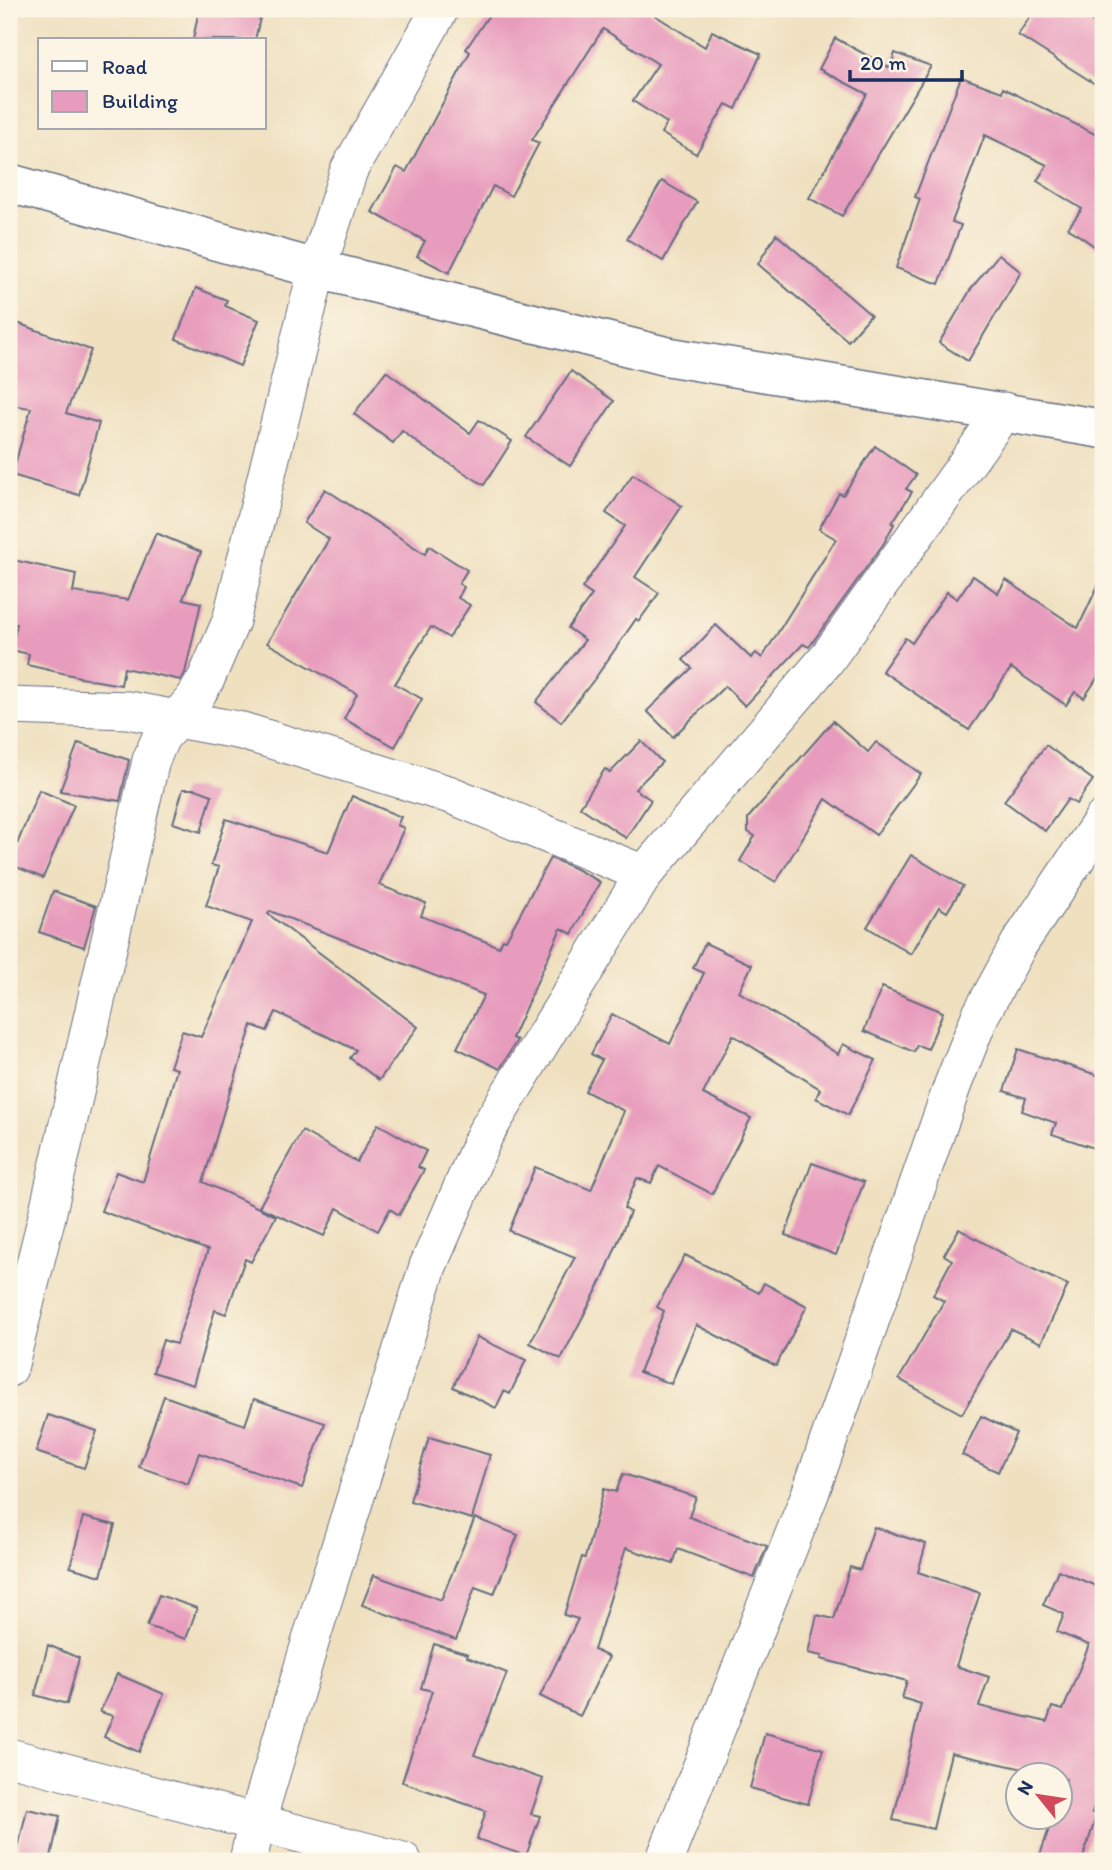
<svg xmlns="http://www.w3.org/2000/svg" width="1112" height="1870" font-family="Itim,sans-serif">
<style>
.building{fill:#e89cbd}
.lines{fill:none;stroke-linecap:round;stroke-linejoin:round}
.minor-casing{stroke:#656d80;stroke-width:39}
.tertiary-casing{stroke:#656d80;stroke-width:41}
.minor{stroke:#fff;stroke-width:37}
.tertiary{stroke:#fff;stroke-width:38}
</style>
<rect width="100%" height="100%" fill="#fcf5e5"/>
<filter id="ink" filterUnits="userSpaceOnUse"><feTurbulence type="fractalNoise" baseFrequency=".0143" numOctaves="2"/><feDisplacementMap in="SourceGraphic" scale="14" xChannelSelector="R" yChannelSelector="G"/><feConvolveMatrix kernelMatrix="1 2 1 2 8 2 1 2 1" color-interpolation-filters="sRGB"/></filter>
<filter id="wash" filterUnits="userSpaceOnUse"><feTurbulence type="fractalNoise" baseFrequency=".00686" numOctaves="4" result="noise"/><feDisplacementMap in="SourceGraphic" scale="28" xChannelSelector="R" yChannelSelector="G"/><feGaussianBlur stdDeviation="1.57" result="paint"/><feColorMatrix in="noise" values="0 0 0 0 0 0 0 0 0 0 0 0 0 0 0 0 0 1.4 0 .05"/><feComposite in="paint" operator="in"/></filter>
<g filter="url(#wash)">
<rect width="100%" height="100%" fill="#efe0c0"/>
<g id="blocks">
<g class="building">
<polygon points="199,9 262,9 255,40 193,40"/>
<polygon points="493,9 645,9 705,47 712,31 761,54 736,109 726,104 696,154 661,133 667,123 633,101 658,64 603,29 532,140 539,143 511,196 493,186 449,273 417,256 425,241 372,212 397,167 406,172 470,52 466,49"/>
<polygon points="1035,9 1073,9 1103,28 1103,89 1018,35"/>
<polygon points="835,38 890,68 895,53 931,66 842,216 809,198 867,94 819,69"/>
<polygon points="961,77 1002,92 1003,88 1103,138 1103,252 1068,228 1082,209 1037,181 1047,165 985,135 952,222 961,225 939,284 896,268 920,199 915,197"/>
<polygon points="662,181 697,202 663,261 627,239"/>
<polygon points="776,234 871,315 848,341 758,264"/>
<polygon points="999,254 1021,272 968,361 939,343 971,289"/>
<polygon points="196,288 227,300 225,306 259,320 240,366 176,339"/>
<polygon points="9,320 91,350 66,413 99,423 79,495 12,475 31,408 9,405"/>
<polygon points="386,371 470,433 479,420 512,441 484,485 423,447 402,431 393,443 354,414"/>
<polygon points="571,371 614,401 570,466 526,437"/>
<polygon points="875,446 916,475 906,489 912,492 892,523 894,524 884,543 809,647 803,644 745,706 725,686 673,737 647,711 692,668 683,660 716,625 751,658 756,653 762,658 836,539 819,529 839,493 843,495"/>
<polygon points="633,474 682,506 635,577 659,593 639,621 636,619 596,677 561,722 536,702 585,640 568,628 592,595 582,588 625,526 606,513"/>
<polygon points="325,489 425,554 429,546 467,570 459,584 464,587 458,598 470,605 449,638 431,627 395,684 422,699 395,747 344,719 357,694 267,643 329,539 304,523"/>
<polygon points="156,533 201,552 183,599 201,603 185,673 181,680 124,668 121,685 80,678 80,677 27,665 29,654 11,650 17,624 9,623 9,559 76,574 73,592 128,600"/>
<polygon points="1103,575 1103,669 1084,698 1075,692 1066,705 1011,668 969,730 882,671 905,638 912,643 947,592 957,599 973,576 998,593 1006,580 1078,628"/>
<polygon points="833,721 868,752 876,742 921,774 876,835 826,799 776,882 740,861 755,836 748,832 748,818"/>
<polygon points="641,741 662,762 635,789 651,800 626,838 580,807 605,769 610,773"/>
<polygon points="78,743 129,760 120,801 60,791"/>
<polygon points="1046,745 1093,780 1076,804 1068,799 1045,831 1004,801"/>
<polygon points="183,789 196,789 212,795 201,832 173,823"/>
<polygon points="39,790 74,805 43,878 9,864"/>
<polygon points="352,796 401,817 397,825 404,828 379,885 426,903 421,916 499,947 503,939 506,940 550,858 574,868 600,882 572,934 561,928 512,1038 517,1040 500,1069 457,1048 484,995 270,911 268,914 418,1027 379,1080 350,1058 356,1050 276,1012 267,1031 252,1025 232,1088 231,1087 203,1182 276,1216 251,1262 245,1259 226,1314 215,1310 193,1385 153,1372 163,1340 176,1344 208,1250 101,1211 116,1172 143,1182 177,1069 170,1067 182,1031 201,1037 252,922 206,906 219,867 211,865 226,819 328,852"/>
<polygon points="911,855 963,886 947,912 939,907 911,954 867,927"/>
<polygon points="53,891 96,906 84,947 39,932"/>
<polygon points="705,943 752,965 739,992 838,1054 843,1044 876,1060 848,1115 816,1098 820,1089 733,1035 703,1094 751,1118 712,1194 659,1166 651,1183 637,1178 624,1208 630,1212 604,1276 561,1359 530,1343 575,1257 509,1231 535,1167 591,1190 624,1111 585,1091 602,1060 591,1054 612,1014 670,1044 704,973 693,968"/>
<polygon points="882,987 943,1012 928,1049 917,1045 914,1052 864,1031"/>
<polygon points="1018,1049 1103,1077 1103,1151 1052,1134 1056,1123 1022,1111 1026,1098 1004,1091"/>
<polygon points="378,1124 426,1151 418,1167 424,1170 399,1215 390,1209 378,1231 337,1208 324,1236 259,1207 302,1131 357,1162"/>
<polygon points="812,1163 864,1182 836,1255 785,1235"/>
<polygon points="959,1229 1020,1263 1068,1285 1041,1343 1011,1329 962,1414 899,1379 944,1301 933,1295 952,1260 944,1255"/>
<polygon points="685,1255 759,1293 764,1283 807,1306 776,1366 696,1325 671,1384 639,1372 664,1311 657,1307"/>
<polygon points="477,1337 526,1360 510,1394 504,1391 496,1408 453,1387"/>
<polygon points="164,1396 245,1425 254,1399 325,1423 302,1488 199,1453 188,1484 139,1467"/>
<polygon points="48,1415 97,1431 84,1468 36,1452"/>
<polygon points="981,1416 1016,1433 998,1472 962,1455"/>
<polygon points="429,1437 490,1455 472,1519 410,1501"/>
<polygon points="623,1474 696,1497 689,1517 767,1546 754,1578 678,1549 673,1564 626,1548 594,1650 609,1657 580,1716 540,1696 578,1619 564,1615 582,1557 585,1558 604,1489 616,1492"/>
<polygon points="83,1517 115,1525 101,1576 70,1567"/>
<polygon points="475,1518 518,1535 494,1594 475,1587 456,1640 362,1605 374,1575 441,1600"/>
<polygon points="874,1527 926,1544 918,1572 980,1593 956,1666 989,1677 979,1706 1047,1722 1052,1707 1063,1710 1089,1645 1057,1632 1064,1614 1043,1605 1058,1570 1103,1589 1103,1773 1092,1813 1097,1814 1082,1861 1038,1861 1053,1817 1060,1817 1060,1798 1066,1779 1060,1777 1060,1775 1051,1775 951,1753 933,1829 893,1820 921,1704 902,1698 907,1681 821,1659 822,1656 808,1653 817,1615 834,1619 850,1567 860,1570"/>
<polygon points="159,1595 197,1608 186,1639 147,1626"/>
<polygon points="434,1644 468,1654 467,1657 507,1673 474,1755 543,1779 531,1814 540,1816 526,1856 477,1839 486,1811 402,1782 432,1691 421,1688"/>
<polygon points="48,1645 79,1658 67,1704 35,1695"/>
<polygon points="117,1674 164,1694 139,1752 104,1737 113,1716 100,1712"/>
<polygon points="765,1733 823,1749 808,1804 750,1788"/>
<polygon points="27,1809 60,1816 50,1861 15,1861"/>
</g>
</g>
</g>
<g filter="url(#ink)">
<use href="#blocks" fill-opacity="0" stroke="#656d80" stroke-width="2"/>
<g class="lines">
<defs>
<g id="minor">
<polyline points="9,706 128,710 242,731 451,795 644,874"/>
<polyline points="9,1368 46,1220 151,760 161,737 194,699 206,679 231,621 317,269 349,170 440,9"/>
<polyline points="9,1757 403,1861"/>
<polyline points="248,1861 257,1821 313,1633 428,1266 485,1134 644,874 826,660 1004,411"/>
<polyline points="664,1861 810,1494 953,1084 980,1016 1019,944 1103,819"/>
</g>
<polyline id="tertiary" points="9,183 317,269 665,356 1103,429"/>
</defs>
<use href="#minor" class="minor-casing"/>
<use href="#tertiary" class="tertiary-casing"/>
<use href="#minor" class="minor"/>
<use href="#tertiary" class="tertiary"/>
</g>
</g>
<rect width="1112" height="1870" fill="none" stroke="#fcf5e5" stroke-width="35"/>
<rect x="38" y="38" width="228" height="91" fill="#fcf5e5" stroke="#a2a6af" stroke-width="2"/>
<rect x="52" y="61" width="35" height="10" fill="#ffffff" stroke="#a2a6af" stroke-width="2"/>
<text x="102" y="74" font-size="21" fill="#1b2f5e">Road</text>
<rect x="52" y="91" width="35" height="21" fill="#e89cbd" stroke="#a2a6af" stroke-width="2"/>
<text x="102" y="108" font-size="21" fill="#1b2f5e">Building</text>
<g transform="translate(1039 1796) rotate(300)"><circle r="33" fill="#fcf5e5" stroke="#a2a6af" stroke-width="2"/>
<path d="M0-5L12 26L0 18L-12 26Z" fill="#d1495b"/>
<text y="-10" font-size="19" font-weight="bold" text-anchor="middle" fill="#1b2f5e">N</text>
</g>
<path d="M850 70v10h112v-10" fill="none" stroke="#1b2f5e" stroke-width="3.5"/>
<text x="860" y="70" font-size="21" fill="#1b2f5e" stroke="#fcf5e5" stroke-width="5" paint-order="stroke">20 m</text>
</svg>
